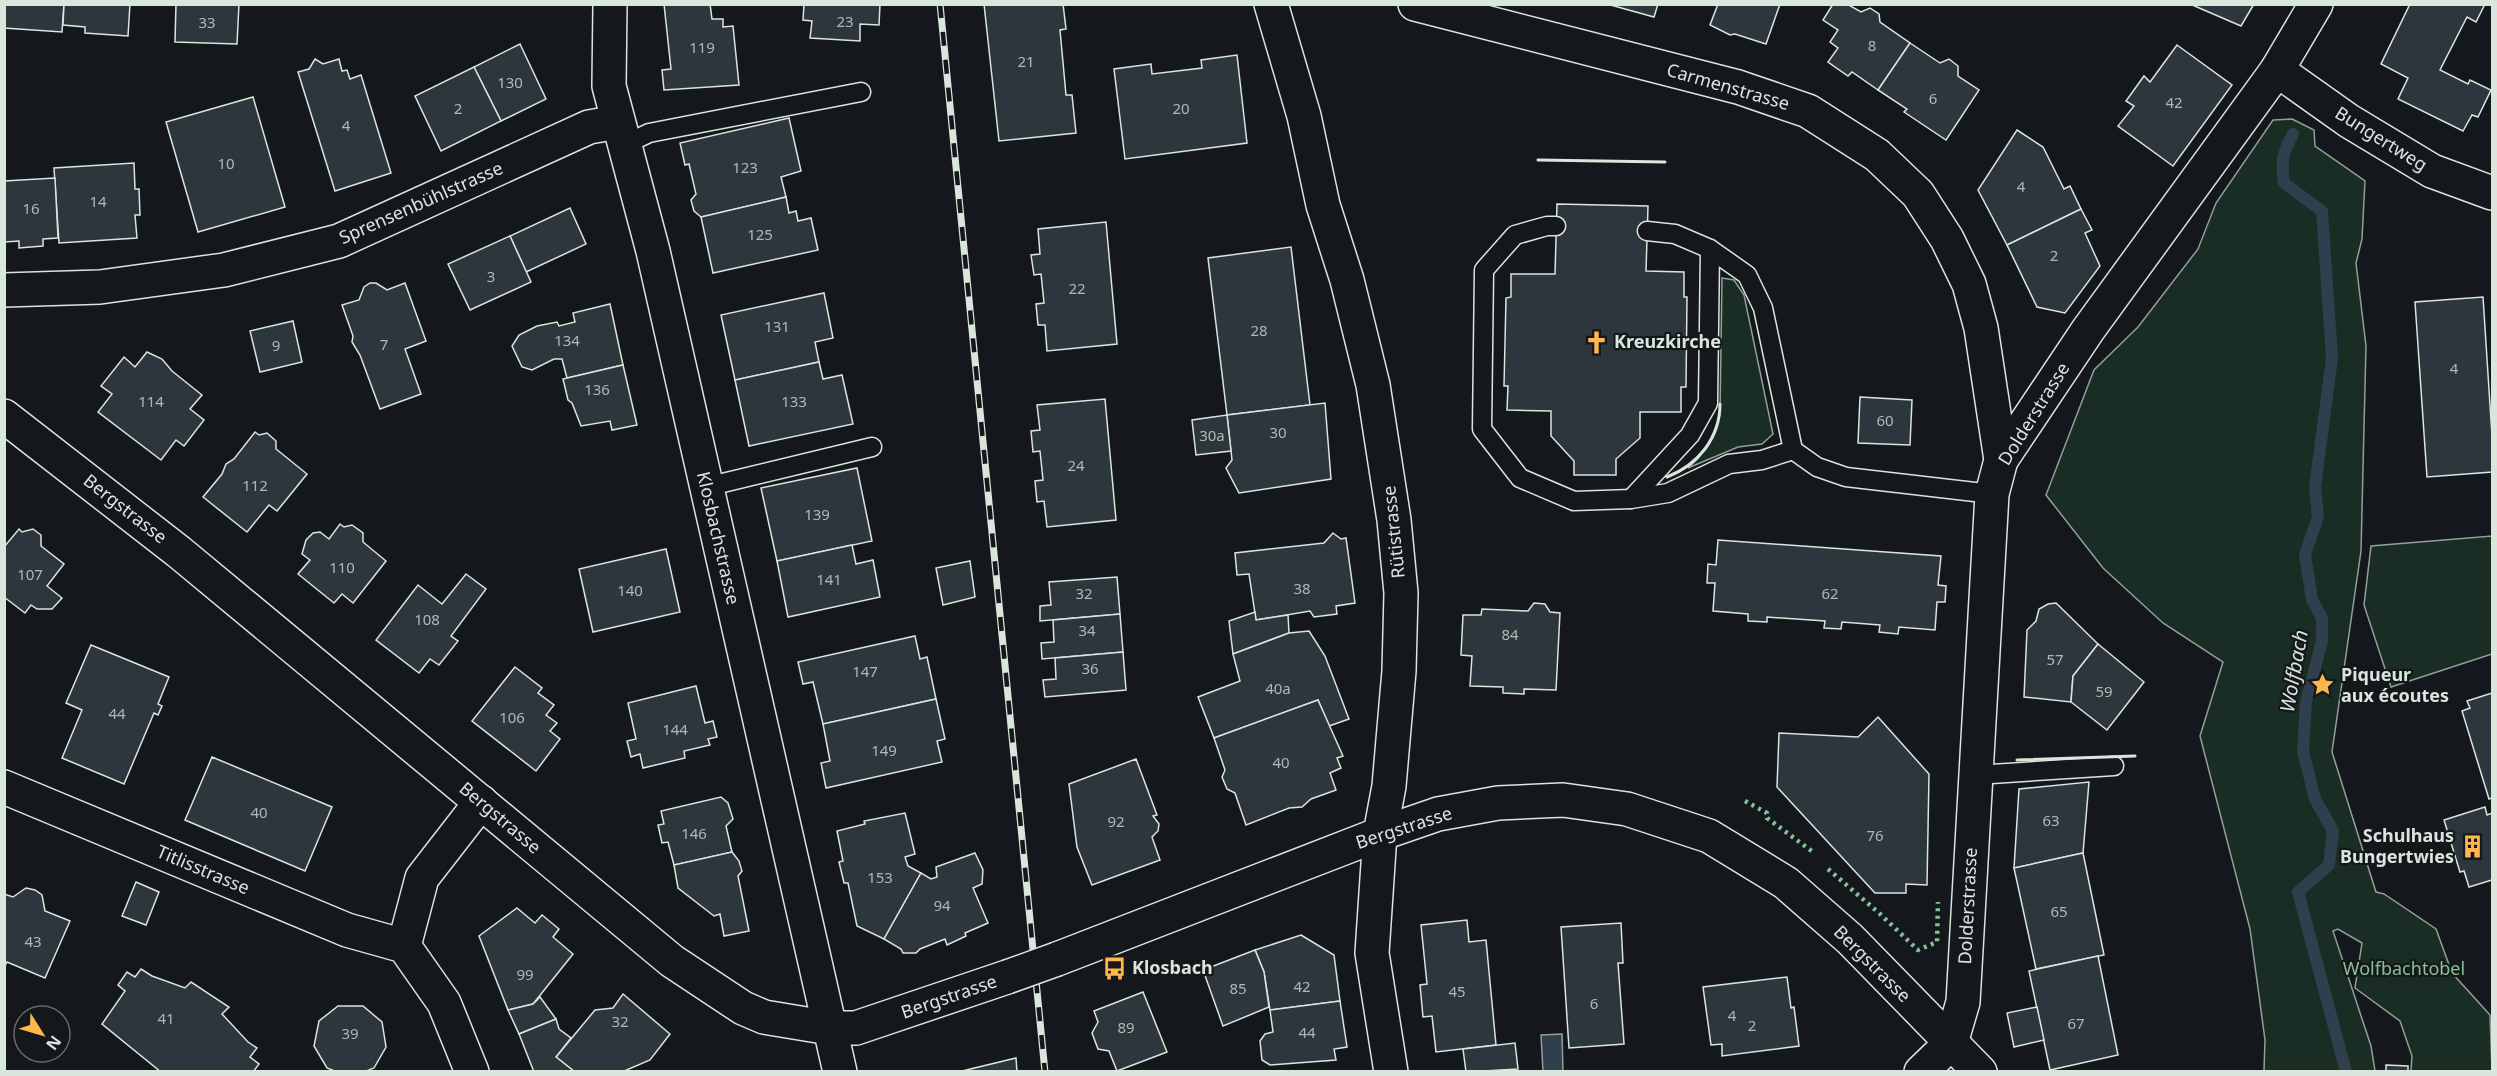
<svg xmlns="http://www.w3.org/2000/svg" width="2497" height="1076" font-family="'Noto Sans',sans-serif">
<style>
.green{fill:#1a2d24;stroke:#939e99;stroke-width:1.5}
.water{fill:#2f3f4d;stroke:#939e99;stroke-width:1.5}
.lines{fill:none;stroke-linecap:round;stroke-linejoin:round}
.stream{stroke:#2f3f4d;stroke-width:12}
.building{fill:#2c363c;stroke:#d8e6dc;stroke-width:1.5}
.lane-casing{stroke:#d8e6dc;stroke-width:21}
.street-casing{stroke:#d8e6dc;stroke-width:36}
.secondary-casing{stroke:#d8e6dc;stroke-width:36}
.lane{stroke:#14181c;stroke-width:18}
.street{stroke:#14181c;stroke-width:33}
.secondary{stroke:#14181c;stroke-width:33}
.rail-casing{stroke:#d8e6dc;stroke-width:7}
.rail{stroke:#14181c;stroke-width:4.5;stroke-dasharray:14;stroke-linecap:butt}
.secondary-bridge-casing{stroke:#d8e6dc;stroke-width:36;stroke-linecap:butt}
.secondary-bridge{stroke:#14181c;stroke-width:33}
.hedge{stroke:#8ac095;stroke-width:4.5;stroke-dasharray:3 4.5;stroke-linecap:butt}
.wall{stroke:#d8e6dc;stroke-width:3}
.labels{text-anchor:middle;stroke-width:4.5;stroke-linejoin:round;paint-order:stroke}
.number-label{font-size:15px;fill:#adbab4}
.street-label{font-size:18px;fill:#d8e6dc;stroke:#14181c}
.poi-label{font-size:18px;font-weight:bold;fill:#d8e6dc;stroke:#14181c;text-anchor:start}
.park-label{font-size:18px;fill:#8ac095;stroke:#14181c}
.water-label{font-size:20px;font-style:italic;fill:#d8e6dc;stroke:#14181c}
</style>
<rect width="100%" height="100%" fill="#14181c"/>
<g class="green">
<polygon points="2292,119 2314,130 2315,146 2365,181 2362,239 2356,263 2366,346 2361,551 2332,752 2376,892 2384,894 2436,929 2452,973 2490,1015 2492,1071 2411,1071 2412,1056 2400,1021 2355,988 2362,943 2338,929 2333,931 2371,1046 2375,1071 2264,1071 2265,1040 2250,929 2200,736 2223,662 2163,623 2103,568 2046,495 2094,370 2138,327 2198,249 2216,203 2273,120"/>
<path d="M1722 278 1734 280 1744 295 1773 434 1762 444 1738 447 1688 468C1705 453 1714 436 1720 414Z"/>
<polygon points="2492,536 2492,654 2391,687 2364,605 2371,546"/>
</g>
<polygon class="water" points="1562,1034 1563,1071 1543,1071 1541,1035"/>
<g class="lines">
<path class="stream" d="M2293 134C2282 154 2281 161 2284 183L2322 211 2332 358 2315 487 2318 517 2305 554 2312 600 2322 618V641L2306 702 2303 751 2315 799 2333 831 2329 865 2298 892 2346 1072"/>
</g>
<g class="building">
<polygon points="4,4 64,4 62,32 4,28"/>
<polygon points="64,4 130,4 128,36 85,33 85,27 63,25"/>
<polygon points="176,4 239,4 237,44 175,42"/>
<polygon points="664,4 710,4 712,19 723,19 723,27 733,26 739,85 664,90 662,70 671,69"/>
<polygon points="804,4 880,4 879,25 860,24 860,41 810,38 812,21 803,20"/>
<polygon points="984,4 1063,4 1066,29 1060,30 1066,95 1072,95 1076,133 999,141"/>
<polygon points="1607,4 1658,4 1654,17"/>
<polygon points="1718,4 1780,4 1766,44 1735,34 1730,35 1710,25"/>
<polygon points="1833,4 1847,4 1861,12 1870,8 1879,14 1880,22 1910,43 1878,90 1852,72 1848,76 1828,62 1838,48 1830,42 1838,30 1823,20"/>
<polygon points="2190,4 2254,4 2241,26"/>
<polygon points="2410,4 2485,4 2476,22 2467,17 2440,70 2468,84 2470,80 2491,90 2478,117 2472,115 2463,131 2398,99 2408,78 2381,64"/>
<polygon points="1910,43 1940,63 1949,59 1958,66 1958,76 1979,90 1946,140 1904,112 1907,109 1878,90"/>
<polygon points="520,44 546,99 501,121 474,67"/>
<polygon points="2177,45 2232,85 2173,166 2118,126 2134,106 2126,101 2144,76 2150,82"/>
<polygon points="1237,55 1247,143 1125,159 1114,69 1151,64 1152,74 1202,68 1201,60"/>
<polygon points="315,59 323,64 339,59 342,71 347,70 350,79 361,75 391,173 335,191 298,72 309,69"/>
<polygon points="474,67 501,121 441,151 415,96"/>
<polygon points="253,97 285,207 198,232 166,122"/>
<polygon points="789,118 801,171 781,177 786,197 701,217 694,211 691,200 696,194 689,164 685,165 680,143"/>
<polygon points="2017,130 2043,147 2064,189 2070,186 2081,209 2007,245 1978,190"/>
<polygon points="134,163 135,189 139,189 140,215 135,215 137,238 59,243 54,168"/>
<polygon points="55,178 58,238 43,239 43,246 19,248 19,241 4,242 4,181"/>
<polygon points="786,197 789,213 796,211 798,221 811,218 818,250 713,273 701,217"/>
<polygon points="1557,204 1648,206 1646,271 1684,272 1684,297 1687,297 1686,387 1681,387 1681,412 1640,412 1640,438 1616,459 1616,475 1574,475 1574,461 1551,436 1551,411 1507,410 1508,386 1504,386 1506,298 1511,297 1511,274 1555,274"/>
<polygon points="570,208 586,244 526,272 510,236"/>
<polygon points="2081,209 2092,230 2085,233 2100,266 2065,313 2037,307 2007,245"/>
<polygon points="1106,222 1117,344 1047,351 1045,325 1038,325 1036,304 1044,303 1041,274 1034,275 1031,255 1040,254 1038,229"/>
<polygon points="510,236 531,282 470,310 448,264"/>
<polygon points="1291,247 1310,405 1227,415 1208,258"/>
<polygon points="370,283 376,283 387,290 405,283 426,341 405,349 421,394 380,409 360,355 352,342 353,336 342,305 359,300 364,287"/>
<polygon points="824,293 833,338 815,342 819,362 735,380 721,315"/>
<polygon points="2483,297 2492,436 2492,472 2427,477 2415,302"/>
<polygon points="610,304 623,365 567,378 562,359 554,359 532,370 522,367 512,346 519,335 537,326 557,322 559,326 575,322 573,313"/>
<polygon points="293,321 302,362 260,372 250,331"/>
<polygon points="147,352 162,359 172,371 202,395 190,409 204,420 184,446 176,440 161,460 98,412 112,394 101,386 124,357 135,367"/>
<polygon points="819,362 823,379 842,375 853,424 749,446 735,380"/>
<polygon points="623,365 637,425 612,430 610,421 581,426 572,403 568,400 563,379"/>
<polygon points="1860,397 1912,400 1910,445 1858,443"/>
<polygon points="1105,399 1116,520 1047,527 1044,501 1037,502 1035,481 1043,480 1040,451 1033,452 1031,431 1040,430 1037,405"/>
<polygon points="1325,403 1331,479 1239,493 1226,468 1232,460 1227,415"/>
<polygon points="1227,415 1231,451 1196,455 1192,420"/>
<polygon points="255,432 259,435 267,433 276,441 276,449 307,474 277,511 269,505 247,532 203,497 222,474 226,464 234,459"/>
<polygon points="857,468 872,541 777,561 761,488"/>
<polygon points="340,524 344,527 352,525 363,533 363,542 386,561 353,603 342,594 334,603 298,574 310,560 302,554 306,540 313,533 320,532 329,539"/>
<polygon points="19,529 22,532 33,529 41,535 41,546 64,564 47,586 62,598 52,609 37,609 31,605 25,613 4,597 4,547"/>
<polygon points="1333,533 1341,539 1346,538 1355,603 1336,606 1337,614 1314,617 1310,611 1256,620 1249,574 1237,575 1235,553 1324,543"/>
<polygon points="1718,540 1941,556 1938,585 1946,586 1945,602 1937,602 1935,630 1899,627 1898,634 1879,632 1880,625 1842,622 1841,629 1824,628 1825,621 1767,617 1767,622 1748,621 1748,614 1713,611 1715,583 1707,583 1708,564 1716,565"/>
<polygon points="852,545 856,564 873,560 880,597 788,617 777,561"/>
<polygon points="666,549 680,612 593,632 579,569"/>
<polygon points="970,561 975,597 943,605 936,568"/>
<polygon points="466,574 486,589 451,636 458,641 439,665 430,659 419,673 376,640 418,585 442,604"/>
<polygon points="1117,577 1120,614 1040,621 1040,606 1051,605 1049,582"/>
<polygon points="1534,603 1545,604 1550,612 1560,613 1556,690 1524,689 1524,694 1503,693 1503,687 1470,686 1472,656 1461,655 1463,615 1481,615 1482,609 1528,611"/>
<polygon points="2056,603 2098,644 2073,676 2071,702 2024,697 2027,630 2036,621 2039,609 2048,604"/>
<polygon points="1255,612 1256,620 1288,615 1289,633 1233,654 1229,621"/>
<polygon points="1120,614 1123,652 1042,659 1041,643 1054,642 1053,620"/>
<polygon points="1309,631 1325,656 1349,719 1329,726 1318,700 1214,738 1198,697 1240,681 1233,654 1289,633"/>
<polygon points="915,636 920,659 927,657 936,699 823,724 813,682 803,684 798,662"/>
<polygon points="2098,644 2144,682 2107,730 2071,702 2073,676"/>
<polygon points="91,645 169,677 158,704 162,706 158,715 154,713 124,784 62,758 82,710 66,703"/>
<polygon points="1123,652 1126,690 1045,697 1043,680 1056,679 1055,658"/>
<polygon points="515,667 542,688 538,693 554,705 546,715 557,723 550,731 560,739 536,771 472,721"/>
<polygon points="696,686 705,723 713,721 717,737 708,739 710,745 684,751 685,758 643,768 640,754 631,757 627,741 636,739 628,703"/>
<polygon points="2492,693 2492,798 2489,799 2462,711 2470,708 2467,701"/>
<polygon points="936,699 945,739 937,741 942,762 826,788 821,763 830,761 823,724"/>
<polygon points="1318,700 1343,756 1337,758 1341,768 1330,773 1336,790 1311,799 1302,807 1289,808 1246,825 1235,793 1227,789 1222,777 1225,770 1214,738"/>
<polygon points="1878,717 1929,774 1927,885 1906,884 1906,893 1875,893 1777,787 1779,733 1858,737"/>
<polygon points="212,757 332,807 305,871 185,820"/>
<polygon points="1136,759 1157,815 1153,816 1159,824 1158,831 1152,837 1160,860 1092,885 1077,847 1069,784"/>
<polygon points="2089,782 2083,853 2014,868 2019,789"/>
<polygon points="721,797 728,803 733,819 726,826 732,852 674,865 668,842 662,843 658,825 664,824 661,811"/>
<polygon points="2485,807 2487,815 2492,813 2492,880 2469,887 2464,871 2460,872 2444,820"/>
<polygon points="905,813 915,854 905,857 908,866 921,873 884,939 857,926 848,883 844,883 839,862 843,861 837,831 865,824 864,821"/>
<polygon points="732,852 739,861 742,871 738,876 749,931 724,936 720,914 714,916 678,888 674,865"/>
<polygon points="975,853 983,870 982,884 973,888 988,923 965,933 966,936 947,945 945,939 920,949 916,953 903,953 901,949 884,939 921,873 931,879 937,877 936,867"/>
<polygon points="2083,853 2104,955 2036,969 2014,868"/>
<polygon points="136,882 159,892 146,925 122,916"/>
<polygon points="26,888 35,890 42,895 45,911 70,921 45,978 7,962 4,968 4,894 13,897"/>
<polygon points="517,908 535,923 542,915 559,929 553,937 573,954 533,1004 508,1010 479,936"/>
<polygon points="1467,920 1469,942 1486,940 1496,1045 1436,1052 1432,1016 1423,1017 1420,985 1427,984 1421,925"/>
<polygon points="1621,923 1623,963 1618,963 1624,1044 1569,1048 1561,927"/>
<polygon points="1301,935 1334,955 1340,1001 1270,1010 1264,972 1255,950"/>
<polygon points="1255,950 1264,972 1269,1007 1223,1026 1203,970"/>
<polygon points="2098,956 2118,1055 2050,1070 2029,971"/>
<polygon points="141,969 152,976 185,988 191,982 229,1007 222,1014 248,1042 257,1048 250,1057 259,1064 253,1072 161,1072 102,1024 125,991 118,985 127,972 135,977"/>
<polygon points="1787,977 1791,1008 1794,1007 1799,1046 1722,1056 1722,1044 1711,1045 1703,987"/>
<polygon points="1143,992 1167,1052 1117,1071 1109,1051 1098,1049 1092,1033 1098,1022 1094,1011"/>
<polygon points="623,994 670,1034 650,1060 622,1072 575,1072 556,1057 595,1010 613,1008"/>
<polygon points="540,997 556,1019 519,1034 508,1010 533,1004"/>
<polygon points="1340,1001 1347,1047 1334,1049 1336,1060 1270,1065 1262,1060 1260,1041 1265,1034 1273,1032 1270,1010"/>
<polygon points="338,1006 363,1006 382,1022 386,1047 374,1068 364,1072 337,1072 327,1068 314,1046 319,1021"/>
<polygon points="2037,1007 2044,1040 2014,1047 2007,1013"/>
<polygon points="556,1019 559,1029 571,1038 556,1057 575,1072 534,1072 519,1034"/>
<polygon points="1515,1043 1518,1069 1466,1072 1463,1049"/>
<polygon points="1016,1058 1017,1072 958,1072"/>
<polygon points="2386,1065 2408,1066 2408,1072 2386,1072"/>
</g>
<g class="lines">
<defs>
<g id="lane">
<polyline points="624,145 649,133 861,92"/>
<polyline points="1556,226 1547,226 1515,235 1484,270 1482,429 1520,478 1574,501 1631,499 1668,493 1729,464 1762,460 1793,450"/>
<polyline points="1647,231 1675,234 1710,249 1747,275 1763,308 1793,450 1817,467 1846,477 1992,494"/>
<polyline points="706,487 872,447"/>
<polyline points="1631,499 1690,435 1708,403 1710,249"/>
<polyline points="1976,775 2114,766"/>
</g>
<g id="street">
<polyline points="610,4 609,86 653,251 840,1072"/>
<polyline points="1271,4 1304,116 1323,205 1347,280 1373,385 1394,520 1401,593 1399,671 1389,786 1380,834 1372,953 1391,1072"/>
<polyline points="1415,4 1738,87 1808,111 1877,155 1918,194 1947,239 1969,284 1981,328 2001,460"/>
<polyline points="2277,70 2349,121 2432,171 2492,193"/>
<polyline points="4,290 100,287 224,270 339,241 589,127 618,122"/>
<polyline points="4,787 347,930 404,946 444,1003 472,1072"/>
<polyline points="404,946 422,878 481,802"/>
<polyline points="1921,1072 1951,1043 1963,1002 1992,494 2001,460 2088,330 2277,70 2316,4"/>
</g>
<g id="secondary">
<polyline points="4,416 179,552 672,961 743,1008 764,1017 830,1028 856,1028 1007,977"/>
<polyline points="1057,959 1380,834 1438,814 1498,803 1563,800 1627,809 1709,836 1786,883 1850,939 1980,1072"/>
</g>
</defs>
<use href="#lane" class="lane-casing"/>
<use href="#street" class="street-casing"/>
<use href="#secondary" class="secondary-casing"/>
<use href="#lane" class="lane"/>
<use href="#street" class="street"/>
<use href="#secondary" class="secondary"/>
<defs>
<polyline id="rail" points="940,4 1045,1072"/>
</defs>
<use href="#rail" class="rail-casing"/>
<use href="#rail" class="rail"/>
<defs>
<polyline id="secondary-bridge" points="1007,977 1057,959"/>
</defs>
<use href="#secondary-bridge" class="secondary-bridge-casing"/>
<use href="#secondary-bridge" class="secondary-bridge"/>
<g class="hedge">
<polyline points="1745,801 1767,813 1767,818 1813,852"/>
<polyline points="1828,869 1879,913 1918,950 1937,942 1938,902"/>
</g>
<g class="wall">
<polyline points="1538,160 1665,162"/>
<path d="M1667 477C1698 465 1720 438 1720 404"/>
<polyline points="2017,760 2135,756"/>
</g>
</g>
<defs>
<symbol id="church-bare" viewBox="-9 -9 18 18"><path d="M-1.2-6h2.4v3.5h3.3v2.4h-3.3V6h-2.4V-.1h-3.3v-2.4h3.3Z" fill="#ffb74d" stroke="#14181c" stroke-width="2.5" paint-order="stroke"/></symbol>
<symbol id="sight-bare" viewBox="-9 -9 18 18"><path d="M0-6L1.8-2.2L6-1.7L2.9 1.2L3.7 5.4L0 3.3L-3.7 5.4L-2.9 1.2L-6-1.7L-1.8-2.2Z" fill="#ffb74d" stroke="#14181c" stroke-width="2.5" paint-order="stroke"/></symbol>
<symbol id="building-bare" viewBox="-9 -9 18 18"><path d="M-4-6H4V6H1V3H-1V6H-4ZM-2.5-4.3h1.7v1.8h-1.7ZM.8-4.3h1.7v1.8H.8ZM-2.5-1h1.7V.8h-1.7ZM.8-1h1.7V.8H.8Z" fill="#ffb74d" stroke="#14181c" stroke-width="2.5" paint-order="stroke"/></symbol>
<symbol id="bus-bare" viewBox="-9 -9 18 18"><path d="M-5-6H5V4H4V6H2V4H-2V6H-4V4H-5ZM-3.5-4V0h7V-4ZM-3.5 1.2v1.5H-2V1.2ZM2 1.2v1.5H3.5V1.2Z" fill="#ffb74d" stroke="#14181c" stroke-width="2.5" paint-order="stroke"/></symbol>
</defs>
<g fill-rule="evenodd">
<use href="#church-bare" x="1580" y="326" width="33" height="33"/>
<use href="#sight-bare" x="2306" y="668" width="33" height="33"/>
<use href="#building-bare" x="2456" y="830" width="33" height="33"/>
<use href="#bus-bare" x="1098" y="952" width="33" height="33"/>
</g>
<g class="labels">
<g class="number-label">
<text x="845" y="27">23</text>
<text x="207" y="28">33</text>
<text x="1872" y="51">8</text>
<text x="702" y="53">119</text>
<text x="1026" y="67">21</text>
<text x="510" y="88">130</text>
<text x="1933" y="104">6</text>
<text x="2174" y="108">42</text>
<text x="458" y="114">2</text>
<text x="1181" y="114">20</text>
<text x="346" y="131">4</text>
<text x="226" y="169">10</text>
<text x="745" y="173">123</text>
<text x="2021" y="192">4</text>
<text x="98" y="207">14</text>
<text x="31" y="214">16</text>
<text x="760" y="240">125</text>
<text x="2054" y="261">2</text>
<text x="491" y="282">3</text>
<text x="1077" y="294">22</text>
<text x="777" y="332">131</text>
<text x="1259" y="336">28</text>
<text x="567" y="346">134</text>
<text x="384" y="350">7</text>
<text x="276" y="351">9</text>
<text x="2454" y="374">4</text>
<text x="597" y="395">136</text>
<text x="151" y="407">114</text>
<text x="794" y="407">133</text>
<text x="1885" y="426">60</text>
<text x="1278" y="438">30</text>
<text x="1212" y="441">30a</text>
<text x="1076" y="471">24</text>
<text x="255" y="491">112</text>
<text x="817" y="520">139</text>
<text x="342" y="573">110</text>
<text x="30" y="580">107</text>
<text x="829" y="585">141</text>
<text x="1302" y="594">38</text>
<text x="630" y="596">140</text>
<text x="1084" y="599">32</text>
<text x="1830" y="599">62</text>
<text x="427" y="625">108</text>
<text x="1087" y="636">34</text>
<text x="1510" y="640">84</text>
<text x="2055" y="665">57</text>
<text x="1090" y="674">36</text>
<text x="865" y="677">147</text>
<text x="1278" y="694">40a</text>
<text x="2104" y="697">59</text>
<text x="117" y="719">44</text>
<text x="512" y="723">106</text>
<text x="675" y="735">144</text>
<text x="884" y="756">149</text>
<text x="1281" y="768">40</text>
<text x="259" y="818">40</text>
<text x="2051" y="826">63</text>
<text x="1116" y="827">92</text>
<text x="694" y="839">146</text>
<text x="1875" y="841">76</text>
<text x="880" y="883">153</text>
<text x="942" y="911">94</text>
<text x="2059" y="917">65</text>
<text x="33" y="947">43</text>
<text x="525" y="980">99</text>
<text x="1302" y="992">42</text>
<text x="1238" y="994">85</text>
<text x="1457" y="997">45</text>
<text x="1594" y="1009">6</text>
<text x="1732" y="1021">4</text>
<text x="166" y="1024">41</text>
<text x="620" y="1027">32</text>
<text x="2076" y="1029">67</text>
<text x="1752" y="1031">2</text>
<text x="1126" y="1033">89</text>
<text x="1307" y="1038">44</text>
<text x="350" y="1039">39</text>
</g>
<g class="street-label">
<text transform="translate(1728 87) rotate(16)" y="6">Carmenstrasse</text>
<text transform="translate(2381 139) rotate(32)" y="6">Bungertweg</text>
<text transform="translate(421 203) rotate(-24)" y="6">Sprensenbühlstrasse</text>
<text transform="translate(2034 414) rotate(-58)" y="6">Dolderstrasse</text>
<text transform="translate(125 509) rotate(38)" y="6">Bergstrasse</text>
<text transform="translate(1394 532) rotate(-96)" y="6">Rütistrasse</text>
<text transform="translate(718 538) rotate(77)" y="6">Klosbachstrasse</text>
<text transform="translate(500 818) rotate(40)" y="6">Bergstrasse</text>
<text transform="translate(1404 828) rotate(-18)" y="6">Bergstrasse</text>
<text transform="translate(203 870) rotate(23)" y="6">Titlisstrasse</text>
<text transform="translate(1968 906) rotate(-87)" y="6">Dolderstrasse</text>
<text transform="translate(1872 964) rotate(45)" y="6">Bergstrasse</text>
<text transform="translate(949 997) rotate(-19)" y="6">Bergstrasse</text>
</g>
<g class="poi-label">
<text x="1614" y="348">Kreuzkirche</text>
<text x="2341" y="681">Piqueur<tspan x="2341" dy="21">aux écoutes</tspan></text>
<text x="2454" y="842" text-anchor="end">Schulhaus<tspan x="2454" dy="21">Bungertwies</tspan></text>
<text x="1132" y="974">Klosbach</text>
</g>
<g class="park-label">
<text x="2404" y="975">Wolfbachtobel</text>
</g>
<g class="water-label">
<text transform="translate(2294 671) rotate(-80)" y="7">Wolfbach</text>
</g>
</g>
<rect width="2497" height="1076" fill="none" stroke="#d8e6dc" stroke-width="12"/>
<g transform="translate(42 1034) rotate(127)"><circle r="28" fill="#14181c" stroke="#626a69" stroke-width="1.5"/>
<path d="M0-4.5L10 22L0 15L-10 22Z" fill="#ffb74d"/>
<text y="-9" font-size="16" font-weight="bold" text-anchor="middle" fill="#d8e6dc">N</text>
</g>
</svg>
